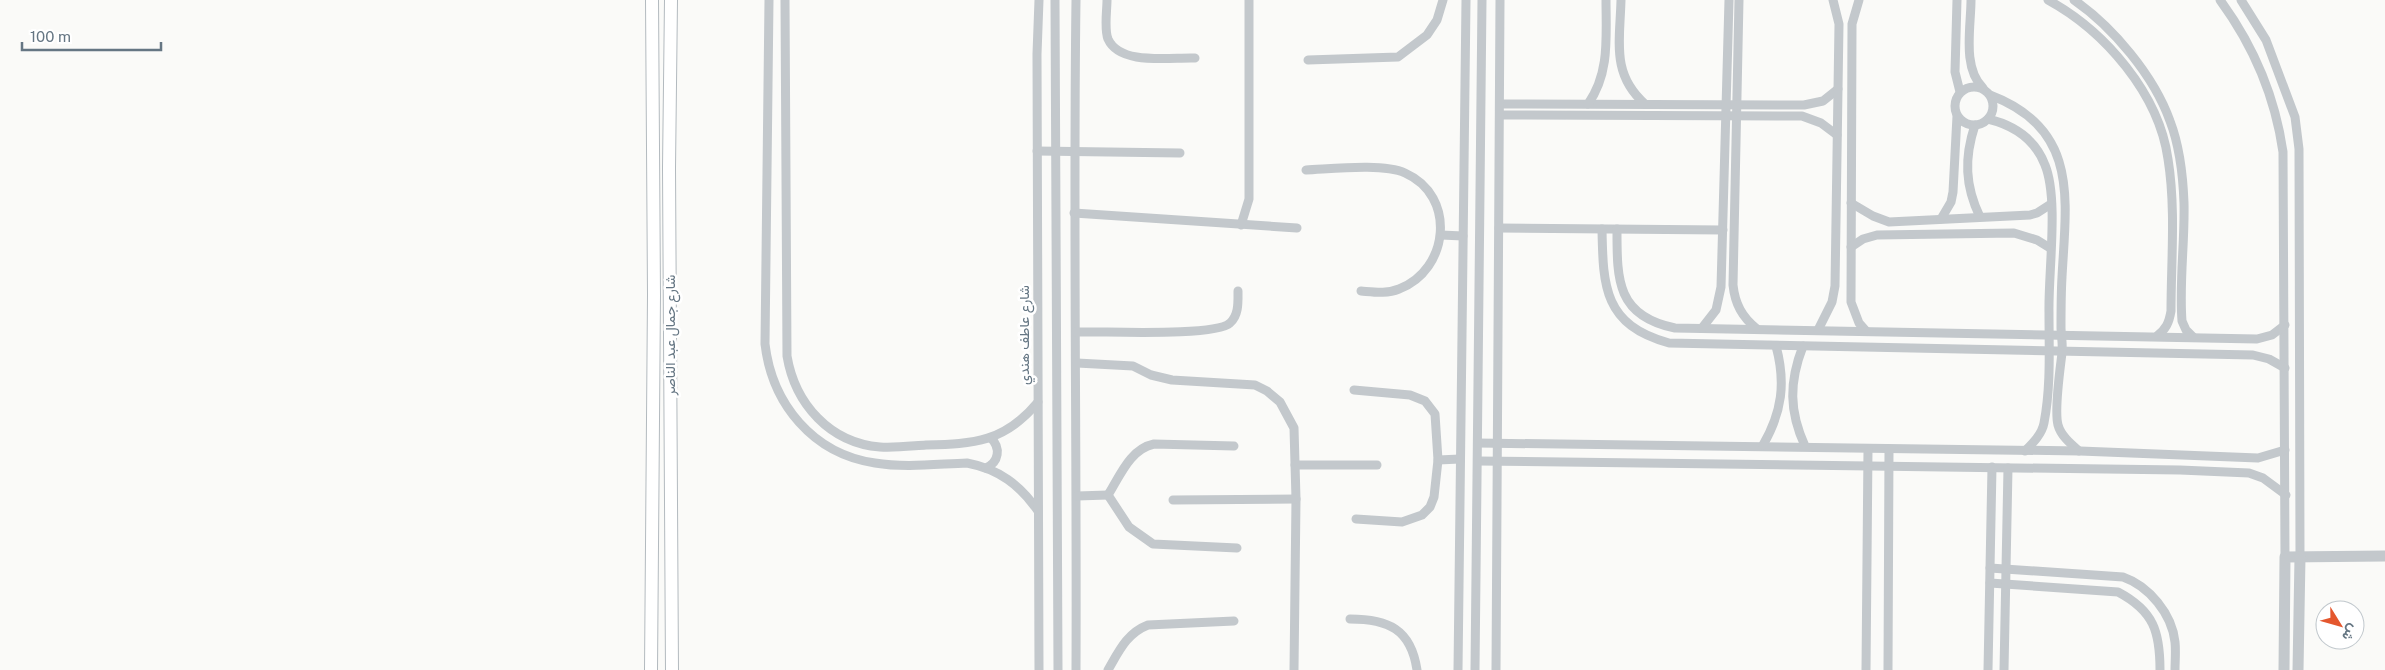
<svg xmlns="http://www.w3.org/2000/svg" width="2385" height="670" font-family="'Public Sans',Vazirmatn,sans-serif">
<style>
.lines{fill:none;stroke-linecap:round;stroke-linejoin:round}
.secondary-casing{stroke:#b3babf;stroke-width:14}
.minor{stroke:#c3c8cc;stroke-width:9}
.tertiary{stroke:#c3c8cc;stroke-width:11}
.secondary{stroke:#fff;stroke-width:12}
.labels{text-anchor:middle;stroke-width:5;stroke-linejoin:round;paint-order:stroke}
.street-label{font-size:14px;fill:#657683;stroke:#fff}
</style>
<rect width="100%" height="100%" fill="#fafaf8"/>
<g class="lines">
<defs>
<g id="secondary">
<polyline points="671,0 669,168 672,670"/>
<polyline points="651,670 654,295 652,0"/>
</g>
</defs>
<use href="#secondary" class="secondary-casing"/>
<g class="minor">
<path d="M769 0 765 344C772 404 813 454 875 463 905 468 937 464 967 463 999 469 1020 485 1038 511"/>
<path d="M785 0 787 356C795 404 830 443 880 447 895 448 911 446 926 445 974 444 1005 442 1038 402"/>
<polyline points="1055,0 1058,670"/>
<path d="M1076 0C1073 223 1077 447 1076 670"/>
<path d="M1107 0C1107 11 1104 29 1108 39 1120 66 1171 57 1195 58"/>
<path d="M1621 0C1620 41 1611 74 1645 104"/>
<path d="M1739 0 1733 285C1735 304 1742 317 1757 329"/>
<polyline points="1859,0 1852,24 1851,302 1859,323 1866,331"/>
<polyline points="1957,0 1955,72 1960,92"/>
<path d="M1971 0C1971 27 1962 68 1983 88"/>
<path d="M2048 0C2105 31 2159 94 2168 159 2176 209 2171 261 2171 311 2169 323 2166 329 2157 336"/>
<path d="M2074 0C2113 27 2154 76 2170 121 2180 147 2183 175 2184 203 2185 242 2179 282 2182 321L2186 330 2193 337"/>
<path d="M2220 0C2253 45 2275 96 2283 152L2285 557"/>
<polyline points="2241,0 2266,40 2295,117 2299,149 2300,557"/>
<polyline points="1308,60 1398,57 1427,35 1437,20 1443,0"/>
<circle cx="1974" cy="106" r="19"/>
<path d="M1990 95C2080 129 2066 200 2062 277 2061 294 2061 310 2061 327 2061 335 2063 344 2062 353 2060 370 2054 410 2058 425 2061 436 2071 444 2079 451"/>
<polyline points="1500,104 1804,105 1823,101 1838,89"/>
<path d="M1588 104C1610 73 1606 37 1606 0"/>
<polyline points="1500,115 1802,116 1821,123 1837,135"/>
<path d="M1988 119C2013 125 2035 139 2045 165 2059 199 2048 273 2049 313 2049 348 2051 387 2044 423 2042 434 2033 443 2025 451"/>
<path d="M1975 125C1964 158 1965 186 1980 217"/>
<polyline points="1037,151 1180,153"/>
<path d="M1306 170C1331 169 1383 163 1405 173 1457 196 1449 270 1399 289 1387 294 1374 292 1361 291"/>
<polyline points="1851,203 1873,216 1889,222 2030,215 2037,213 2051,204"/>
<polyline points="1074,213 1297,228"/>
<polyline points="1941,219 1951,202 1953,192 1957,116"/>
<polyline points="1241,225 1249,199 1249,0"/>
<polyline points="1499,228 1723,230"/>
<path d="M1602 229C1603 287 1604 325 1669 343L2253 355 2269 359 2285 368"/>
<path d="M1617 229C1617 279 1616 316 1675 328L2257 339 2272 335 2285 325"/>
<polyline points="1441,235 1463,236"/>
<polyline points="1851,247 1863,239 1877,235 2014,233 2037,240 2050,248"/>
<polyline points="1702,328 1716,310 1721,287 1729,0"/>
<polyline points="1818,330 1832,302 1835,286 1839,24 1833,0"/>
<path d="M1076 332C1102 331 1215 337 1230 323 1239 315 1238 302 1238 291"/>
<path d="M1803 346C1789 382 1789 411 1805 446"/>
<polyline points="1077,363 1133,366 1151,375 1172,380 1255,385 1267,391 1280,402 1294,428 1296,499 1294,670"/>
<polyline points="1354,390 1410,395 1425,401 1435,414 1438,460 1434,497 1430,507 1422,515 1402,522 1356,519"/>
<polyline points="1478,443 2080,451 2258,458 2285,450"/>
<path d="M1763 445C1782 412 1786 383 1776 346"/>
<path d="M1234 446 1154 444C1130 449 1120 476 1108 495L1129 527 1153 544 1237 548"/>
<polyline points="1438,460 1460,459"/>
<polyline points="1478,461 2180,470 2249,473 2263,478 2286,495"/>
<polyline points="1295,465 1377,465"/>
<path d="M986 468C999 462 1001 448 991 438"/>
<polyline points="1077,496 1108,495"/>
<polyline points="1173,500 1296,499"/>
<path d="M1990 568 2123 577C2149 586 2172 614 2175 642 2176 651 2175 661 2175 670"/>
<path d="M1990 583 2118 592C2154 611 2160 632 2160 670"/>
<path d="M1350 619C1388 619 1411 629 1417 670"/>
<polyline points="1039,670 1037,54 1039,0"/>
<path d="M1108 670C1119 651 1127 633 1148 625L1234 621"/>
<polyline points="1458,670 1466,0"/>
<polyline points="1475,670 1482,0"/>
<polyline points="1496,670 1500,0"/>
<polyline points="1866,670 1868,449"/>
<polyline points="1888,670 1889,449"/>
<polyline points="1988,670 1992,467"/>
<polyline points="2004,670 2008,468"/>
</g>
<g class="tertiary">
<polyline points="2284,670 2285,557 2385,556"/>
<polyline points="2298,670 2300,557"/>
</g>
<use href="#secondary" class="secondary"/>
</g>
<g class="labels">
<g class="street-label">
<text transform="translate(670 335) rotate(-90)" y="5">شارع جمال عبد الناصر</text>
<text transform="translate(1024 335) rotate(-90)" y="5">شارع عاطف هندي</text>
</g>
</g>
<g transform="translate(2340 625) rotate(127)"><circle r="24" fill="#ffffff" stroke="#c1c8cd"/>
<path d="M0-4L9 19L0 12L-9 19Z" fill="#e4572e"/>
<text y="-8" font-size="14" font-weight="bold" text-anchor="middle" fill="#657683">ش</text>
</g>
<path d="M22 42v8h139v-8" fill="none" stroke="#657683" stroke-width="2.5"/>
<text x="30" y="42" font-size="15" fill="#657683" stroke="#ffffff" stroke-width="4" paint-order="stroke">100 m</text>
</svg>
